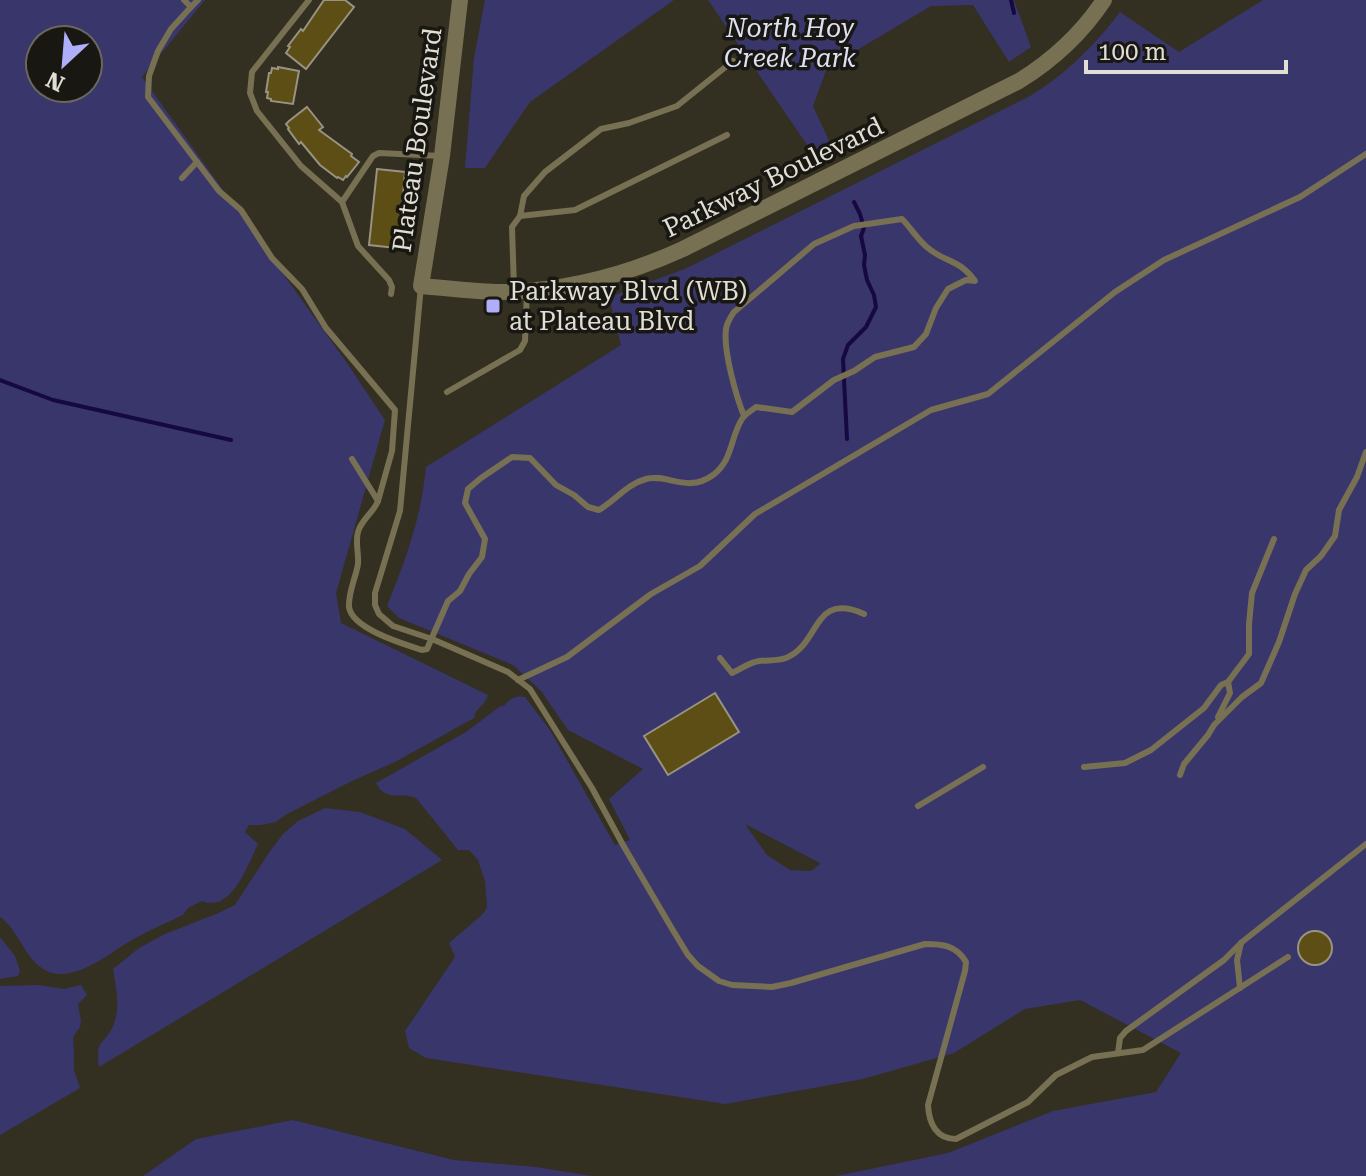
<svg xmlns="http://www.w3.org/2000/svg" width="1366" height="1176" font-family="'Roboto Serif',serif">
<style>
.green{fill:#39366c;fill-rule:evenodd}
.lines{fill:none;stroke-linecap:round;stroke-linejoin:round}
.stream{stroke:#150940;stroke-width:4}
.building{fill:#5c4e14;stroke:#989382;stroke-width:2}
.service{stroke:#787053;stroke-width:6}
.tertiary{stroke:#787053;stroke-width:16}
.poi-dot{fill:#afaefa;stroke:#191711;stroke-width:3}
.labels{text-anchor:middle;stroke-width:7;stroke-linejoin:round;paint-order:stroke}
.park-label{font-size:26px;font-style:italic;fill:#dfe0f3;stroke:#191711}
.street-label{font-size:26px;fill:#e0ded5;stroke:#191711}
.poi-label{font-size:26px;fill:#e0ded5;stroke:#191711;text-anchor:start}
</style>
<rect width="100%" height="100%" fill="#332f21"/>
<g class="green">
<path d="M0 0H205L142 77 347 363 385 420 336 593 341 623 488 695C486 705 475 708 474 718L395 762 352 781 287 814 276 822 261 825H249L245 832 258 844C248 864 232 913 202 901L188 908 183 915C166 923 149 930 132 940 107 954 67 991 38 965 22 951 17 929 0 917ZM40 40H88V88H40Z"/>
<polygon points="485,0 674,0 530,102 485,168 465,168 474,58"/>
<polygon points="708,0 1014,0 1031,47 1009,62 973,5 931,6 827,68 813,106 831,145 814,155"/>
<path d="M1263 0H1366V1176H836L948 1153 1053 1111 1156 1092 1181 1053 1080 1000 1025 1009 954 1053 863 1079 725 1104 426 1058 409 1048 405 1031 455 957 449 943 483 914 487 907 485 881 478 860 469 850H458L416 798C402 791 386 803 376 783L466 732 499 707 505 705C509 699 517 695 525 697L550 730 615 845 630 840 609 799 643 769 568 730 541 691 513 665 399 618 387 606C406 559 421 518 426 467L621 345 609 297 687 268 1030 96C1066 74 1094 46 1120 12L1179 52ZM745 824 820 863V864L811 871 790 870 767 855Z"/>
<path d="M325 808 360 812 405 829 442 860 99 1067C95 1037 104 1047 113 1026 121 1008 116 988 113 969L139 948 165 934 216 914 235 905 270 851 283 834 298 821Z"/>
<polygon points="0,937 15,956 20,971 18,976 0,979"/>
<polygon points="39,985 64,989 81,985 87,995 78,1004 81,1021 80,1027 73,1037 74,1051 74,1070 80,1088 0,1135 0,986"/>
<polygon points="293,1120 454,1160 536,1167 592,1176 143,1176 196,1139"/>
</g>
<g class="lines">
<g class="stream">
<polyline points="1011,0 1014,13"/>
<polyline points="0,380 53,400 231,440"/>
<polyline points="847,439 843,359 848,345 866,327 876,307 874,295 867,280 864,265 865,255 861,236 864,228 860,214 854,202"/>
</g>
</g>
<g class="building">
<polygon points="324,0 345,0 354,7 306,69 286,53 290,47 288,46 301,29 303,31"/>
<polygon points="278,67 299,71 293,104 271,101 271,99 267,98 268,92 266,92 269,73 271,73 272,68 278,69"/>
<polygon points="307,107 323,127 319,130 352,154 351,156 359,162 347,177 346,176 343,180 338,177 337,178 320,165 301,142 299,144 288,129 289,128 286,124 289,121"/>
<polygon points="377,169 405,172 403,196 396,248 369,245"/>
<polygon points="715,693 739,732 668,775 644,736"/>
<circle cx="1315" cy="948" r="17"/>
</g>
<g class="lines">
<g class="service">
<polyline points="184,0 191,7 198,0"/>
<polyline points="309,0 252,72 250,93 257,111 301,166 342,202 358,246 389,280 392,287 391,294"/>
<path d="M191 7 171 29 158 51 149 76 148 97 219 191 241 210 272 258 302 289 326 328 395 410 392 451 378 501C374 512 361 520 358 532 355 542 359 554 358 564 356 577 348 593 349 607 352 629 404 644 422 650L427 649 448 601 460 591 469 574 482 557 485 539 465 503 468 489 481 478 512 457 530 458 556 485 574 495 588 507 599 510C616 500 627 484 646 479 667 473 687 494 713 475 733 460 730 438 742 419 745 414 751 411 756 407L792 412 834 380 854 371 875 357 914 347 926 334 936 308 948 289 966 280 975 281C959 259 946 263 928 248 918 240 911 228 902 219L854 226 814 244 734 312C730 318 727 322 726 329 723 350 736 396 744 416"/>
<polyline points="182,178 197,162"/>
<polyline points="342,202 373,156 379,153 441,156"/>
<polyline points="520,216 524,196 545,172 601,129 629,123 677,106 733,61"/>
<path d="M421 286 400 511 375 593V605L379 614 393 626 432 639 508 672 530 689 592 788 623 845 671 927 688 955 698 966 719 981 732 985 772 987 791 983 925 944C942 944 956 945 966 962L965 971 928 1105C929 1123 936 1139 956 1139L1028 1102 1056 1075 1092 1057 1143 1050 1288 957"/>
<polyline points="514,288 512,227 520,216 575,210 727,135"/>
<polyline points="447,392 520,350 525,341 527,291"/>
<polyline points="352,459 378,501"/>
<path d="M720 658 732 673C739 670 747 664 755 662 764 659 776 662 786 658 821 644 812 591 864 614"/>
<polyline points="518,680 567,657 651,594 700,566 755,514 931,410 988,394 1115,292 1164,260 1300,197 1366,154"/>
<polyline points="1218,717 1230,693 1228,682 1249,654 1249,624 1252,593 1274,539"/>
<polyline points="1084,767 1125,763 1151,750 1204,708 1221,685 1228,682"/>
<polyline points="1180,775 1184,764 1208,735 1214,725 1242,697 1261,683 1279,642 1295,594 1306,570 1321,556 1335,536 1339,510 1357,477 1366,452"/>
<polyline points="918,806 983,767"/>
<polyline points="1240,988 1237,960 1241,943"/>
<polyline points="1118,1053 1120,1038 1126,1031 1224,960 1242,942 1366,844"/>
</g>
<path class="tertiary" d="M460 0 442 156 421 286C446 288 471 291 496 292 561 292 624 276 683 249L1019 81C1053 60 1082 33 1104 0"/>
</g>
<rect class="poi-dot" x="485" y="298" width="16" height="16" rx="4"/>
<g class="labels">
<g class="park-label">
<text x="790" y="37">North Hoy<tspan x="790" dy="30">Creek Park</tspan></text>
</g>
<g class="street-label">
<text transform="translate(417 140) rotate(-82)" y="9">Plateau Boulevard</text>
<text transform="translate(773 177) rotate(-26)" y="9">Parkway Boulevard</text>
</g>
<g class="poi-label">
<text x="509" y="300">Parkway Blvd (WB)<tspan x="509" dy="30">at Plateau Blvd</tspan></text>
</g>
</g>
<g transform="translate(64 64) rotate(206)"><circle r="38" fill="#191711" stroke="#69675f" stroke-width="2"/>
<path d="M0-6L14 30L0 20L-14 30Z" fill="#afaefa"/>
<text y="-12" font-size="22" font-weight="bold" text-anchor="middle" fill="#e0ded5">N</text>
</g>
<path d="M1086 60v12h200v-12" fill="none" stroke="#e0ded5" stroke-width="4"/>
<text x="1098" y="60" font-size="24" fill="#e0ded5" stroke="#191711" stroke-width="6" paint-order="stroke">100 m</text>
</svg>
